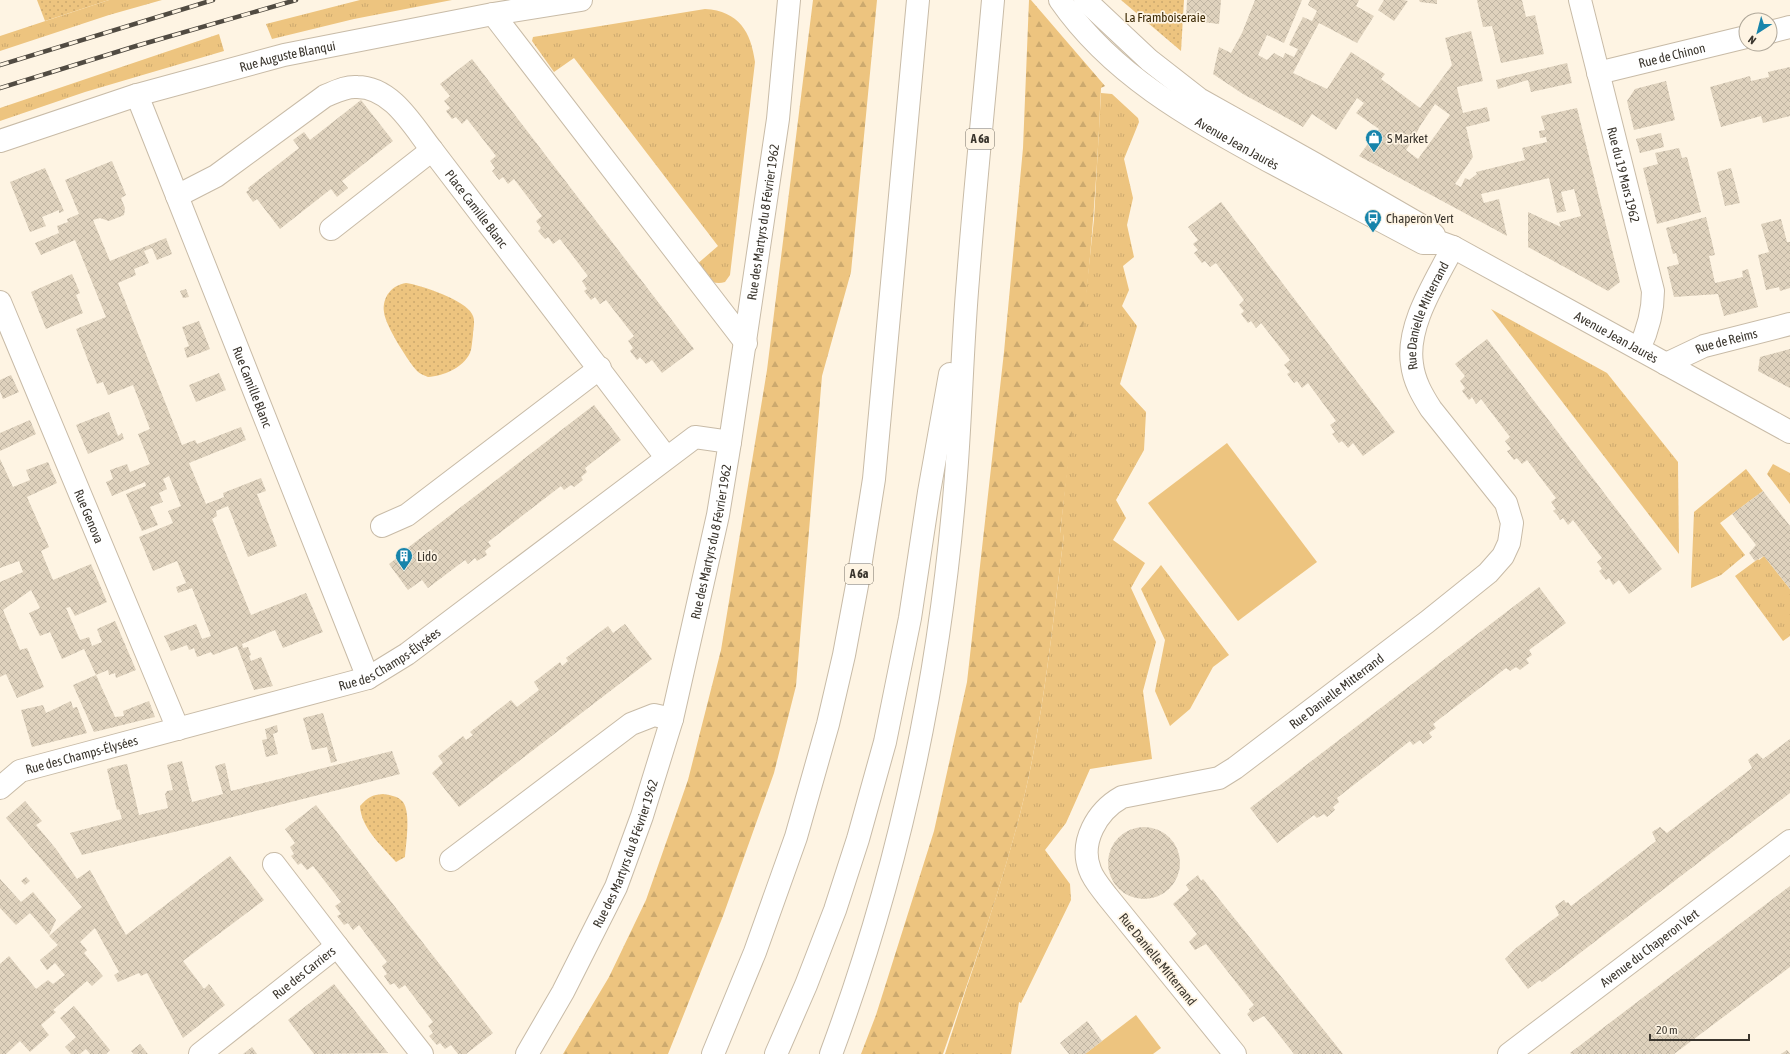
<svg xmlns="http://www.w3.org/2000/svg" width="1790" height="1054" font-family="'Asap Condensed',sans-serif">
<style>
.grass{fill:url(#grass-tufts)}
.forest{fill:url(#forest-firs)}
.park{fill:url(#park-dots)}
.pitch{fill:#edc47f}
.building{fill:url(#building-cross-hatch);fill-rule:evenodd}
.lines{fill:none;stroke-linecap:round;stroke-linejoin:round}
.minor-casing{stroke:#c8bba7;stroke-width:24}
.major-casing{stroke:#c8bba7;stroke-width:24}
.highway-casing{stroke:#c8bba7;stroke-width:24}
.minor{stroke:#fff;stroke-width:22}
.major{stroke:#fff;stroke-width:22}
.highway{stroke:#fff;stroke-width:22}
.rail-casing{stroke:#514b42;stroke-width:4.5}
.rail{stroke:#fef4e3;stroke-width:3;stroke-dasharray:9;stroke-linecap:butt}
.labels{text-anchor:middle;stroke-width:3.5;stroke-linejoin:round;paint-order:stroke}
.shield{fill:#fef4e3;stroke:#756e64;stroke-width:1}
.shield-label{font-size:12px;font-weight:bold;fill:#3a352d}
.park-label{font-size:13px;fill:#3c2904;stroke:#fef4e3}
.street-label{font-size:13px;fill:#3a352d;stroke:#fef4e3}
.poi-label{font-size:13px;fill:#3a352d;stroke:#fef4e3;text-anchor:start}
</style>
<defs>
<pattern id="grass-tufts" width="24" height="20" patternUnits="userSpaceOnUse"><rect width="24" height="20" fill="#edc47f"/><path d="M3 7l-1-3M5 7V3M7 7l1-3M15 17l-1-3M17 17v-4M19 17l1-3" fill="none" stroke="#cca96e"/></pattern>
<pattern id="forest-firs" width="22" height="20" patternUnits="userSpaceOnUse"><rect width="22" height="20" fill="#edc47f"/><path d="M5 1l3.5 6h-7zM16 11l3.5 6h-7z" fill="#cca96e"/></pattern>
<pattern id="park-dots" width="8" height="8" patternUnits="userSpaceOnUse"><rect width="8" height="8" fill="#edc47f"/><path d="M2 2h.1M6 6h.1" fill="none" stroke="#cca96e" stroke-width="1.8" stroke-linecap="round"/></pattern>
<pattern id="building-cross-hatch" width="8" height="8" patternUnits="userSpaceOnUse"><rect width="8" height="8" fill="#dfd2bd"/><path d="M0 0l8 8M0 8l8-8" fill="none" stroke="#c0b5a3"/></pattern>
</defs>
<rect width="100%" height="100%" fill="#fef4e3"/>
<g class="grass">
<polygon points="109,0 162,0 109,15 0,51 0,36"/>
<polygon points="360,0 452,0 354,19 272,39 266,24"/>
<path d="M705 9C739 11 751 32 755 62L730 275 725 282C711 287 704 274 696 265L718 246 574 58 554 72 532 41 533 37Z"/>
<polygon points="219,34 224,51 85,92 0,121 0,108"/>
<path d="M1101 93 1112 94 1138 118 1139 122 1124 159 1133 198 1127 225 1134 257 1123 266 1129 290 1122 306 1137 326 1120 384 1146 412 1144 450 1116 500 1126 518 1113 540 1145 563 1131 588 1156 642 1143 691 1152 759 1090 769 1066 823 1045 850 1070 884 1071 900 1021 1003 1019 1002 1011 1054H945C970 976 998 897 1019 818 1043 725 1052 629 1064 534H1060L1094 219Z"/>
<polygon points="1491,309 1607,373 1678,462 1679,554"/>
<polygon points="1773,464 1790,473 1790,504 1767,474"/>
<polygon points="1746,469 1763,491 1720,523 1745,555 1721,575 1691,588 1694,512"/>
<polygon points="1764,556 1790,589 1790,636 1783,641 1735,576 1758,559 1759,560"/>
<polygon points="1161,565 1229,655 1213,667 1190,709 1170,726 1155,691 1165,640 1141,589"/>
</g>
<g class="forest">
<polygon points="813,0 877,0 851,272 822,376 796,686 774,773 723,916 668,1054 563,1054 609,977 646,900 688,780 721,650 767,370"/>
<path d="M1029 0H1031L1105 86 1101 88C1095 237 1078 385 1060 533L1064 534C1052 629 1043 725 1019 818 998 898 970 976 943 1054H861L876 1015 934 831 967 682 1004 352 1023 148Z"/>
</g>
<g class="park">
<polygon points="37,0 109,0 45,21"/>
<polygon points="1121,0 1184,0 1181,51"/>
<path d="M406 283C421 285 465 300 472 314 476 320 473 329 473 335 472 341 472 348 470 353 463 368 443 376 428 377 424 375 420 374 417 371 408 361 385 325 384 312 382 297 392 285 406 283Z"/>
<path d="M383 794C390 795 398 796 403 802 411 813 406 844 405 857L396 862C382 846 361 828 360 806 368 797 372 795 383 794Z"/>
</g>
<g class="pitch">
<polygon points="1227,443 1317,562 1238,621 1148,503"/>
<polygon points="1136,1015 1161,1048 1153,1054 1085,1054"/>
</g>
<g class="building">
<polygon points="1187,0 1221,0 1219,24 1186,20"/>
<path d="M1255 0H1302L1284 43 1267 35 1258 55 1267 60 1274 53 1283 58 1285 53 1294 57 1298 49 1289 45 1303 17 1312 21 1317 11 1308 5 1310 0H1359L1356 6 1374 16 1357 43 1319 23 1293 73 1327 89 1351 52 1385 74 1381 79 1420 108 1452 65 1445 38 1471 31 1483 81 1457 87V88L1463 113 1487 107 1490 121 1466 127 1473 157 1455 184 1461 187 1465 178 1469 180 1477 174 1476 172 1525 160 1522 148 1547 142 1546 137 1540 138 1539 131 1545 130 1541 116 1577 108 1620 282 1608 291 1528 247V212L1561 227 1559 222 1581 216 1574 189 1561 192 1566 211 1557 213 1549 178 1481 194 1484 203 1499 199 1507 236 1359 156 1379 129 1356 113 1364 103 1357 98 1336 130 1312 114 1303 127 1243 94 1213 74 1219 47 1231 53 1242 33ZM1435 104 1450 115 1418 159 1406 150 1413 140 1420 126Z"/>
<polygon points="1384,0 1403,0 1408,1 1394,21 1378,10"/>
<polygon points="1419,0 1437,0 1437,4 1420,2"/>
<polygon points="1477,0 1522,0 1526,17 1535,15 1544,54 1501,63 1492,26 1483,27"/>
<polygon points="472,59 694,349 662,373 652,360 646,364 640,357 637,360 630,351 633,348 628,341 634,336 606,300 600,304 595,297 591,300 584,291 587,289 582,281 588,276 560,239 553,244 548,237 545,239 538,231 541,228 536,221 542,216 514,179 508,184 503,177 499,180 492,171 495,168 490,161 496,156 467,119 462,124 456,117 452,119 446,111 450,108 444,101 450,96 440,84"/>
<polygon points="1567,63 1572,83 1531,92 1528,80 1498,89 1496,80"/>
<polygon points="1790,67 1790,116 1763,123 1761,116 1721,127 1710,87 1750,76 1751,81 1769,77 1768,72"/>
<polygon points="1666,81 1675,120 1634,130 1627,101 1635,89"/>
<polygon points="361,100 393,141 342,181 348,188 337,197 331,189 280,229 257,199 253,202 246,192 249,190 248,188 299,148 293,140 304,132 310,140"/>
<polygon points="1661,133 1664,147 1640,153 1636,139"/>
<polygon points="1679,148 1682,158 1687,157 1701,212 1657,224 1643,168 1658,164 1655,153"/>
<polygon points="112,161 126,195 121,198 125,208 124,215 109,221 100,218 93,220 110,261 166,238 172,254 157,260 152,248 144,251 149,263 134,269 136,275 118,283 182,445 195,440 197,444 241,427 246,440 189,463 206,504 224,497 223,493 261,478 266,491 257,494 277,546 248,557 228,506 216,511 217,516 212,519 251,615 306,593 323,632 283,648 275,630 242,644 243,648 248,647 251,655 249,656 251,661 261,657 273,686 254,690 237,646 213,655 211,652 197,657 194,648 189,650 187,645 171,651 164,636 196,624 202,639 211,636 192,588 178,593 176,587 186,583 177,561 153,571 139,537 173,523 168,511 181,506 169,476 163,479 167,489 159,493 163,502 150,507 158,525 142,531 126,494 146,486 145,482 112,496 106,482 113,479 110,470 127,464 130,472 150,464 138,434 150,429 133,385 108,395 103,382 97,384 76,329 106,317 75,240 41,255 35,243 59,233 57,226 68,222 67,219 79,214 65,180"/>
<polygon points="45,168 64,211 59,213 59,210 42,217 46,226 30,232 10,182"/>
<polygon points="1731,168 1740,203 1725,206 1717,172"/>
<polygon points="1221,202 1395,432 1363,456 1353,443 1348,448 1342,441 1339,443 1332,434 1335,432 1330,425 1336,421 1308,383 1302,388 1297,381 1294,383 1287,374 1290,372 1284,365 1290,360 1261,323 1256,328 1251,321 1248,323 1241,314 1244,311 1239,305 1244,300 1216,263 1210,267 1205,261 1202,263 1194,253 1198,250 1193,244 1198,240 1188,227"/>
<polygon points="1706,217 1715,255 1709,256 1715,283 1743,277 1742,271 1748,269 1758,307 1724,316 1718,294 1674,297 1667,267 1679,264 1676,253 1673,254 1666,228"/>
<polygon points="1781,219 1787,242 1790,242 1790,288 1780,291 1779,287 1766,290 1758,255 1769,252 1761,224"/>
<polygon points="72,274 80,293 76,295 83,313 46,329 31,292"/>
<polygon points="186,289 189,297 183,298 180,291"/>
<polygon points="199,321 210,349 187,358 184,348 189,346 182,327"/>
<polygon points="1487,339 1662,569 1629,594 1619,580 1613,585 1609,578 1606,580 1599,571 1602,569 1597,562 1602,558 1573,520 1568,525 1563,518 1560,520 1557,515 1553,511 1556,509 1551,502 1556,498 1527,460 1522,464 1517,458 1514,460 1507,451 1511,449 1505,441 1510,437 1481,399 1476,404 1472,397 1469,400 1462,391 1465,388 1460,381 1465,376 1455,364"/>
<polygon points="1790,349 1790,388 1758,371 1760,357"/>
<polygon points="219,373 226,390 196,402 189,385"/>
<polygon points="11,375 19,392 3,399 0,391 0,380"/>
<polygon points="594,405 621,440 585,468 587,472 581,477 583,480 574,487 571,485 564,490 561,486 488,542 491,546 485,551 487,555 477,561 475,558 468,564 465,560 428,588 422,580 408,590 389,564 402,554 401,553"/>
<polygon points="109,412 118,436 122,433 124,439 88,454 76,425"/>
<polygon points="30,420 36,434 0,451 0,433"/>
<polygon points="0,459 13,487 30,480 26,470 48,462 57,483 27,497 49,547 41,551 53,580 91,564 107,602 75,616 70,607 66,608 80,640 89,637 92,646 102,642 97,629 115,621 136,670 116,678 115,673 109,675 108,670 96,675 84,649 62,659 50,632 40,636 29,613 40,608 31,590 3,610 20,650 27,648 44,687 17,698 6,674 0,677 0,582 23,572 19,561 0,568"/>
<polygon points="1763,491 1790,526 1790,589 1764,556 1755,561 1749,553 1756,545 1732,514"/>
<polygon points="1539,587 1566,623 1529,650 1532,655 1526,659 1529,663 1520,670 1516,667 1510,671 1506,668 1433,724 1436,728 1429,733 1432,737 1423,744 1420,740 1413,745 1410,741 1337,798 1339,802 1333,807 1335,810 1327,817 1324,814 1317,818 1314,815 1277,843 1250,808"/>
<polygon points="625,624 652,659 459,807 432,773 443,763 438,756 463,736 466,740 473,735 470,732 511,700 517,707 539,690 534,682 560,662 562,666 568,661 566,658 608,626 613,633"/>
<polygon points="96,675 115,717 124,716 123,711 149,701 155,717 94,732 73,685"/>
<polygon points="71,701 73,708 77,707 87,733 32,747 21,710 43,705 46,713"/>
<polygon points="323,713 337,761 331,763 327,747 312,750 303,718"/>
<polygon points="277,725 278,732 273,734 278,754 266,757 262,740 267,739 265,729"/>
<polygon points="1790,739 1790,793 1542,982 1540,980 1528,989 1505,959 1516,948 1559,915 1555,906 1564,900 1566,903 1568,902 1571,906 1656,841 1652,832 1660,827 1667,833 1752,768 1748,760 1757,753 1763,759"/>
<polygon points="392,751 400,774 190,828 82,855 70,833 122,819 119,809 117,810 107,769 117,766 127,764 139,815 168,808 165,794 167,791 173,790 167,765 182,761 192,802 223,794 215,766 225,763 231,791"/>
<polygon points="25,801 42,821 36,825 56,849 77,879 90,870 126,935 230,856 264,900 183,961 204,989 209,984 225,1005 183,1038 147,973 141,976 139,973 118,982 114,975 119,972 95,928 80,942 87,950 84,953 103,976 92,986 87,981 53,1010 56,1012 41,1025 49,1035 30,1052 20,1041 6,1054 0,1054 0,964 9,956 36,989 48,980 53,984 65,975 55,963 47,970 40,960 58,945 49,936 82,907 6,818"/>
<polygon points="316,805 493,1033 466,1054 458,1054 451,1045 445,1049 440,1043 437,1045 429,1036 433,1033 428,1026 433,1022 405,985 399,989 394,983 390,985 384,976 387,974 382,966 387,962 359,925 353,930 348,923 344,925 337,916 341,914 335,906 341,902 313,866 307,870 301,863 298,865 291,856 294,854 290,847 295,843 285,829"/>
<circle cx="1144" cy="863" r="36"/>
<polygon points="1198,875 1201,881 1203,879 1343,1054 1294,1054 1264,1016 1253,1022 1247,1014 1250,1011 1249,1009 1254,1005 1206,944 1195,950 1189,942 1197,934 1173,904 1189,890 1186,885"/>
<polygon points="26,877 30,881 25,885 21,881"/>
<polygon points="0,879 21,902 33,892 56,920 49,935 30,913 16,925 0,908"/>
<polygon points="1790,886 1790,967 1674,1054 1572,1054 1570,1053"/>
<polygon points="334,984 388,1053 314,1054 288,1020"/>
<polygon points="74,1006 110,1050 106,1054 90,1054 86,1049 80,1054 71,1054 65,1047 76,1037 60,1018"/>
<polygon points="1087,1021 1102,1041 1085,1054 1069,1054 1060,1043"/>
<polygon points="140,1044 148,1054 134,1054 131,1051"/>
<polygon points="252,1047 257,1054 243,1054"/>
<polygon points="1787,1050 1790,1054 1781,1054"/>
</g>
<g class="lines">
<defs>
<g id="minor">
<path id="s1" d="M1580 0 1653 291C1653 313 1648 330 1639 349"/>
<polyline points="493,14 746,343"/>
<polyline points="1770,32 1790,27"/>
<path id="s2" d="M1598 73 1746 37"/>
<path id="s3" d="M137 95 368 678"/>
<path id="s4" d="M0 141 137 95 284 55 493 14 581 0"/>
<path d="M177 196 216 176 325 96C335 92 346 86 357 87 392 87 413 126 432 150"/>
<path id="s5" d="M331 229 432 150 666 457"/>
<path id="s6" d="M0 302 178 729"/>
<path id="s7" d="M1666 364 1704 346 1790 324"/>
<polyline points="382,526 407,515 600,368"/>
<path id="s8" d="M0 788 20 771 368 678 407 654 695 437 730 442"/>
<polyline points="451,860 631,724 654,715 672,719"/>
<polyline points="274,864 337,946"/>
<path id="s9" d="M200 1054 337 946 422 1054"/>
<path id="s10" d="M527 1054 563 992 616 887 642 816 672 719 718 515 730 442 778 119 789 0"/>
<path id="s11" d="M1235 1054 1107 896C1101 888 1093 879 1090 870 1079 842 1097 811 1122 797L1219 778 1235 768 1427 622 1488 573 1503 556 1509 543 1512 523 1506 503 1431 409C1422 395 1414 381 1412 364 1406 325 1436 281 1453 247"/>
<path id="s12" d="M1509 1054 1790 841"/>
</g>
<g id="major">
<path id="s13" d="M1060 0C1112 75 1189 117 1267 160 1319 188 1371 215 1423 243H1442L1453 247 1790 432"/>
<polyline points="1085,0 1149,60 1199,99 1315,164 1429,230 1434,235"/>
</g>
<g id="highway">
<polyline points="713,1054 755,952 796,837 828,724 844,655 858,580 874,479 918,0"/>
<polyline points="776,1054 806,985 835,910 858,839 885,742 910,618 929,492 950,374"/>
<path d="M831 1054C899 871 939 682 955 488 961 419 962 348 968 279 975 186 985 93 993 0"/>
</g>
</defs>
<use href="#minor" class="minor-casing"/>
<use href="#major" class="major-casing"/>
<use href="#highway" class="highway-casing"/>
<use href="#minor" class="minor"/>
<use href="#major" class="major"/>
<use href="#highway" class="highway"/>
<defs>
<g id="rail">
<polyline points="0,65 213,0"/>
<polyline points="0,88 136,46 296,0"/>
</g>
</defs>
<use href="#rail" class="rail-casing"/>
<use href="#rail" class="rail"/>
</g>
<defs>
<symbol id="shop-pin" viewBox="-11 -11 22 30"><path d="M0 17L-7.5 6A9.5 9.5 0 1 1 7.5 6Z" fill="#1784ab" stroke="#fef4e3"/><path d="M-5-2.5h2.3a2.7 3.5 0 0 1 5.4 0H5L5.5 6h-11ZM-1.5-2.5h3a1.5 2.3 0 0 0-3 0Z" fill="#fff"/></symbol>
<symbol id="bus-pin" viewBox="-11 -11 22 30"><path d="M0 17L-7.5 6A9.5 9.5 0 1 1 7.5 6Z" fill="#1784ab" stroke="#fef4e3"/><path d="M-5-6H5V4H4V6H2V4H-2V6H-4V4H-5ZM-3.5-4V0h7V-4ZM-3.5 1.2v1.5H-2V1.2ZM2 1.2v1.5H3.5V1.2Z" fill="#fff"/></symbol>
<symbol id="building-pin" viewBox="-11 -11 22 30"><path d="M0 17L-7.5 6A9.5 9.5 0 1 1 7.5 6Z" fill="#1784ab" stroke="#fef4e3"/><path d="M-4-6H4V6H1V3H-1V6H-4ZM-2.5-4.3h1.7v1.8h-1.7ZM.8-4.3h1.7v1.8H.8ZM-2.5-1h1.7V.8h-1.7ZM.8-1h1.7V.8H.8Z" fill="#fff"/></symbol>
</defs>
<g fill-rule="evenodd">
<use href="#shop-pin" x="1364" y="128" width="20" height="27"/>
<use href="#bus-pin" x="1363" y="208" width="20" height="27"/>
<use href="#building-pin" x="394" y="546" width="20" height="27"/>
</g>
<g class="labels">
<g class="shield">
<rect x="966" y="129" width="28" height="20" rx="3"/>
<rect x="845" y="564" width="28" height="20" rx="3"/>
</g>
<g class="shield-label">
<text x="980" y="143">A 6a</text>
<text x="859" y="578">A 6a</text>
</g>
<g class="park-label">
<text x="1165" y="22">La Framboiseraie</text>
</g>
<g class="street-label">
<text dy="5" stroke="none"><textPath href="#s2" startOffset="76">Rue de Chinon</textPath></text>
<text dy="5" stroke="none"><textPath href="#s4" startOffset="300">Rue Auguste Blanqui</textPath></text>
<text dy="5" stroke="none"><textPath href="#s13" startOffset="230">Avenue Jean Jaurès</textPath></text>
<text dy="5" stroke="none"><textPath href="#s1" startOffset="180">Rue du 19 Mars 1962</textPath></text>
<text dy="5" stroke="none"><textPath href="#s5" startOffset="202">Place Camille Blanc</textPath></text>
<text dy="5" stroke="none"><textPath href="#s10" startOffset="872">Rue des Martyrs du 8 Février 1962</textPath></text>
<text dy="5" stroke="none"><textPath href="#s11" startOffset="1057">Rue Danielle Mitterrand</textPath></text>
<text dy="5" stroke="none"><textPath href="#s13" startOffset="658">Avenue Jean Jaurès</textPath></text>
<text dy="5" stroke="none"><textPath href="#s7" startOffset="65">Rue de Reims</textPath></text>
<text dy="5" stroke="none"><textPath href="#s3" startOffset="314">Rue Camille Blanc</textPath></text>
<text dy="5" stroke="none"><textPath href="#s6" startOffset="232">Rue Genova</textPath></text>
<text dy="5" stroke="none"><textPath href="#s10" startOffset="548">Rue des Martyrs du 8 Février 1962</textPath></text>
<text dy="5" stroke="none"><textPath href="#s8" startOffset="414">Rue des Champs-Élysées</textPath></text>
<text dy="5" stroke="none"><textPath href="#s11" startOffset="566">Rue Danielle Mitterrand</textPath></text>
<text dy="5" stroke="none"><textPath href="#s8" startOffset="90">Rue des Champs-Élysées</textPath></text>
<text dy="5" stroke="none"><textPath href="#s10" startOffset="224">Rue des Martyrs du 8 Février 1962</textPath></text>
<text dy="5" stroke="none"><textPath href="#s12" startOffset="176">Avenue du Chaperon Vert</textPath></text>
<text transform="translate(1158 959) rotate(51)" y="5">Rue Danielle Mitterrand</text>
<text dy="5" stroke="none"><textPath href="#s9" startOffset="132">Rue des Carriers</textPath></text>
</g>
<g class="poi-label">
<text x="1387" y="143">S Market</text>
<text x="1386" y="223">Chaperon Vert</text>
<text x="417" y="561">Lido</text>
</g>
</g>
<g transform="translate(1758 32) rotate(216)"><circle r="19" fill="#fef4e3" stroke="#b0a89a"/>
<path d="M0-3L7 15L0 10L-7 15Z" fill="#1784ab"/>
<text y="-6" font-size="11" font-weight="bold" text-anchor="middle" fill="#3a352d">N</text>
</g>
<path d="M1650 1034v6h99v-6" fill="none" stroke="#3a352d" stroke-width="2"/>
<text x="1656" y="1034" font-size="12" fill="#3a352d" stroke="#fef4e3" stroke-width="3" paint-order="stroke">20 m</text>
</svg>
